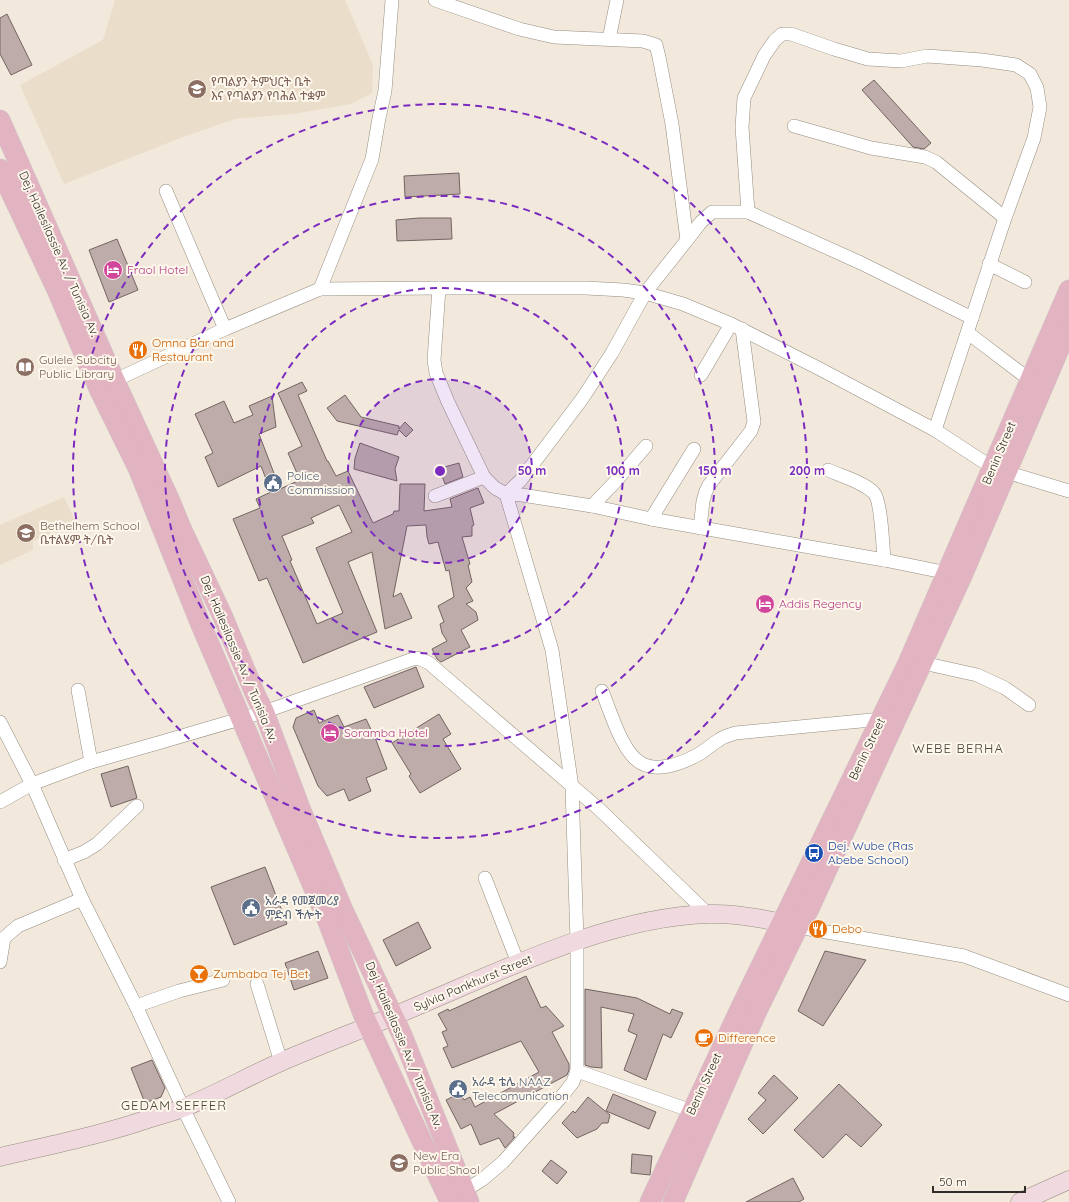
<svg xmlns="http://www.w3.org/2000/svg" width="1069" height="1202" font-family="Quicksand,'Noto Sans Ethiopic',sans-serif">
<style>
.built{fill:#eaddc9}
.building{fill:#beacab;stroke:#736462;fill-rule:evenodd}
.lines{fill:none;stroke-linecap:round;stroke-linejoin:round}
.street-casing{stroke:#958d81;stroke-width:14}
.secondary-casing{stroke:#958d81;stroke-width:19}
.primary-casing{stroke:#cecdcc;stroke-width:21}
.street{stroke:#fff;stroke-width:13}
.secondary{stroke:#f1d9e0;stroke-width:18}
.primary{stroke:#e2b3c1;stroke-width:20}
.ring{fill:none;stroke:#7b2cbf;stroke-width:2;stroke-dasharray:7 5}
.labels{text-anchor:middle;stroke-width:4;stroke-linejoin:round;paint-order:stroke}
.education-label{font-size:12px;fill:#785e54;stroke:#fef7ec;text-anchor:start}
.street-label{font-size:12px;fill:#312e29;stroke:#fef7ec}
.hotel-label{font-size:12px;fill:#b23c85;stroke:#fef7ec;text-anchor:start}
.food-label{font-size:12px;fill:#c56008;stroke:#fef7ec;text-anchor:start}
.service-label{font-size:12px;fill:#4e5e75;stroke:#fef7ec;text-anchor:start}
.transit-label{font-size:12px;fill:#164399;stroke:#fef7ec;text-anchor:start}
.neighbourhood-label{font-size:13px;letter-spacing:1px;fill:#4b4439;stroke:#fef7ec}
.centre{fill:#7b2cbf;stroke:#fef7ec;stroke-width:2}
.ring-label{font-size:12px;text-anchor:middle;font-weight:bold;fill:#7b2cbf;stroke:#fef7ec;stroke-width:4;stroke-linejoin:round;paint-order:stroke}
</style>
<rect width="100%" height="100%" fill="#f2e9dc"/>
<g class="built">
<polygon points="115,0 345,0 373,65 372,93 351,104 293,114 235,119 183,137 64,184 20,85 103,40"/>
<polygon points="64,497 76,523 33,541 33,550 0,565 0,525"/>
</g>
<g class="building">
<polygon points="7,14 32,65 11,75 0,54 0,18"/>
<polygon points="874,80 931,143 924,149 913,147 862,90"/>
<polygon points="459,173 460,194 405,197 404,176"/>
<polygon points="419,218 451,218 452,239 397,241 396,220"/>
<polygon points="117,239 138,290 109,302 89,250"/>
<path d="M302 382 307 391 298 395 327 461H328L336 476 348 471 373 523 393 514 394 511H399L400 484H425L424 511 452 507 450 499 478 488 484 503 470 508 474 525 472 526V536L462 537 470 564 468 565 472 582 466 588 473 601 466 604 476 612 478 620 461 630 470 647 441 662 437 659 432 649 447 641 442 633 440 624 444 622 438 606 454 597 449 570 446 571 438 542 429 544 427 537 426 525 407 526 393 597 401 593 412 618 385 629 372 552 348 562 377 632 303 663 267 578 259 581 233 519 260 508 256 499 271 492 261 466 218 487 205 457 213 453 195 414 224 401 234 423 253 415 249 406 272 396 276 427 259 434 280 489 300 480 288 453 302 446 278 393ZM339 505 352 532 316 548 343 613 317 624 290 561 292 560 282 536 314 523 311 518Z"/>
<polygon points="345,395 361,417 399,426 399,429 405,422 413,430 406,437 399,430 397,435 337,421 327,408"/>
<polygon points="360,443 399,457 395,469 397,481 354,469 355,458"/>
<polygon points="459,463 463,477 445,484 441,473 437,469"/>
<polygon points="416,667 424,687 374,708 364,687"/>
<polygon points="314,710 319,723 338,715 344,727 366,719 376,740 387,769 366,778 371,791 349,801 344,789 327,796 318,786 293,727 296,718"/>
<polygon points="439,714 451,734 443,739 461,769 420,793 409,776 411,774 392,743"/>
<polygon points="128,766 137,798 111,807 101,774"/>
<polygon points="265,867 287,924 234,945 211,887"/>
<polygon points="418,922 431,948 396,966 383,940"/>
<polygon points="318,951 328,978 294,990 285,963"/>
<polygon points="825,951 866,960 823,1026 798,1011"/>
<polygon points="526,976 541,1008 546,1006 564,1026 552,1032 569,1064 569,1070 567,1075 494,1114 514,1133 513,1137 515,1137 505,1148 499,1138 480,1145 471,1124 461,1129 446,1100 460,1093 464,1100 470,1097 475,1107 539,1072 521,1041 452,1068 443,1048 448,1046 442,1032 447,1030 438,1014 448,1009 449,1011"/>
<polygon points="585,989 637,998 670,1014 672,1009 683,1013 671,1038 663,1034 646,1080 624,1070 637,1035 628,1031 634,1014 601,1007 602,1068 591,1067 585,1065"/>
<polygon points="152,1060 165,1088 161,1097 145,1103 131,1068"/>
<polygon points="774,1075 798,1098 763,1134 748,1119 766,1100 758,1093"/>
<polygon points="839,1084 882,1125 861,1147 846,1134 823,1158 794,1130"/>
<polygon points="613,1094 656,1112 649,1129 606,1111"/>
<polygon points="588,1097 610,1115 608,1123 602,1123 597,1129 577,1138 562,1123 573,1111 575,1113"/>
<polygon points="632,1154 652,1156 650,1175 631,1173"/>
<polygon points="551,1160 567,1172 557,1184 542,1171"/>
<polygon points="793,1178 804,1199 799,1202 746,1202"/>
</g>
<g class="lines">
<defs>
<g id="street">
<polyline points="435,0 519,29 554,37 643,41 656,45 659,57 672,124 687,240 645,293 612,353 582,399 520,481 506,494"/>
<polyline points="609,39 617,0"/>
<polyline points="794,126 871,148 925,157 936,162 1005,218"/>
<polyline points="166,191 225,329"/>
<polyline points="748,212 742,127 744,98 764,56 775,40 782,34 791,34 834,49 868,59 901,61 927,56 982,60 1016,65 1030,74 1037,88 1040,107 1034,138 1005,218 935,430"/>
<polyline points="687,240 701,222 712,212 748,212 861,263 972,318"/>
<polyline points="989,264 1025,282"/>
<polyline points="439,288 434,360 436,373 448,402 484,477 495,488 506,494 522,495 592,506 651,519 884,560 948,573"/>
<polyline points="320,289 372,159 379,118 385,91 392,0"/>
<polyline points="968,333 1030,380 1036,382"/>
<polyline points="701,375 731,324"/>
<polyline points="109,383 225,329 320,289 439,288 586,288 623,290 645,293 683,304 731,324 818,368 935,430 993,468 1069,491"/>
<path d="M828 470C841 476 864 482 874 493 881 500 883 548 884 560"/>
<polyline points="506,494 552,650 572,787 577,941 577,1071 692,1111"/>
<polyline points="435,496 484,477"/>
<polyline points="592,506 615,482 646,446"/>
<polyline points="651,519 694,449"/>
<polyline points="700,528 703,501 706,491 709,485 751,431 754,422 742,329"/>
<polyline points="916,663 923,663 977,675 1005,688 1029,705"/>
<polyline points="78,690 91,762"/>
<path d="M602 691C610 710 622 753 641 763 658 773 683 763 699 754 706 750 712 744 719 740 724 736 730 735 736 733L882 719 885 720"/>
<polyline points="0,722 32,784 82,899 136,1006 183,1108 229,1202"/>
<polyline points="0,802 32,784 91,762 158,743 264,712 410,660 418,658 429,663 599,809 708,914"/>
<polyline points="64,860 84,852 97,844 137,806"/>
<polyline points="485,878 518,963"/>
<polyline points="798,927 964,956 1069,995"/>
<polyline points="0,962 4,938 18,926 82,899"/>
<polyline points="257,984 281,1062"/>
<polyline points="136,1006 179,991 223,980"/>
<polyline points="464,1191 483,1179 503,1162 562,1096 573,1082 577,1071"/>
</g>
<g id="secondary">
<path d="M0 1157C51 1145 102 1135 151 1118 162 1115 173 1112 183 1108 217 1094 249 1076 283 1061 332 1040 382 1022 431 1000 516 964 614 917 708 914 737 913 767 919 795 926"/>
<polyline points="1020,1202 1069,1180"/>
</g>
<g id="primary">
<polyline points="0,120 114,379 170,501 182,530 223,617 256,696 264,712 300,808 343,910 402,1035 469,1202"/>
<polyline points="0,169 57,290 99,389 138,468 201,625 325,914 363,1014 450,1202"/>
<polyline points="650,1202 741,1007 908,663 1069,290"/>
<polyline points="673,1202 756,1013 798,927 808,911 962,576 1069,326"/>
</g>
</defs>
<use href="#street" class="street-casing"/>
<use href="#secondary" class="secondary-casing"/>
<use href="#primary" class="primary-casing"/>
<use href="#street" class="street"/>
<use href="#secondary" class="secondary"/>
<use href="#primary" class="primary"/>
</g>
<circle cx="440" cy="471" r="92" fill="#7b2cbf" fill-opacity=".12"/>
<g class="ring">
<circle cx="440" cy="471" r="92"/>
<circle cx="440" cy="471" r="183"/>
<circle cx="440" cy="471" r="275"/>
<circle cx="440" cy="471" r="367"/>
</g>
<defs>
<symbol id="school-disc" viewBox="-11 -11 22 22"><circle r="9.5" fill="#8d6e63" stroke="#fef7ec"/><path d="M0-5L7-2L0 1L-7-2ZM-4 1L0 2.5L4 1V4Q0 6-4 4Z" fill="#fff"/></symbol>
<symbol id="hotel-disc" viewBox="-11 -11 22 22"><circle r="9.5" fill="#d1479c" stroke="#fef7ec"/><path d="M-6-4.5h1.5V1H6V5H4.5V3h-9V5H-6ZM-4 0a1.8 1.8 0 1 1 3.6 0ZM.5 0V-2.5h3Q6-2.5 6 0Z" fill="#fff"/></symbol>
<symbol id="restaurant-disc" viewBox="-11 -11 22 22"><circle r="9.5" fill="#e8710a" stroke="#fef7ec"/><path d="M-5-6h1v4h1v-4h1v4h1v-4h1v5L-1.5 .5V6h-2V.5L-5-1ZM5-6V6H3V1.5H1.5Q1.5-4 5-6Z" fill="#fff"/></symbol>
<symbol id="library-disc" viewBox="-11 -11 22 22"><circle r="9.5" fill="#8d6e63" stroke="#fef7ec"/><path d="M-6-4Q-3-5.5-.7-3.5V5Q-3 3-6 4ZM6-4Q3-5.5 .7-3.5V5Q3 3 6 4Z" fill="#fff"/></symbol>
<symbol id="civic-disc" viewBox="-11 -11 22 22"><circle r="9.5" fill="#5c6f8a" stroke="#fef7ec"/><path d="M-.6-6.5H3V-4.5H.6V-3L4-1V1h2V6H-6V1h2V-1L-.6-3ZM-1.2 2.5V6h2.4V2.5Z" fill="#fff"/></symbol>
<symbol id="bus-disc" viewBox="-11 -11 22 22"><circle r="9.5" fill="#1a4fb4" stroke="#fef7ec"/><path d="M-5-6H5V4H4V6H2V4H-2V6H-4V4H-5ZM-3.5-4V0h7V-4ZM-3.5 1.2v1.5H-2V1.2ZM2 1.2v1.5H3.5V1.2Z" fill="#fff"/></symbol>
<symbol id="bar-disc" viewBox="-11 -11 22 22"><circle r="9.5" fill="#e8710a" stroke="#fef7ec"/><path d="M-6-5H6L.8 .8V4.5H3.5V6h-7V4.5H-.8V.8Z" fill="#fff"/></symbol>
<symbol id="cafe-disc" viewBox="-11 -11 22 22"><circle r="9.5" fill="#e8710a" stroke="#fef7ec"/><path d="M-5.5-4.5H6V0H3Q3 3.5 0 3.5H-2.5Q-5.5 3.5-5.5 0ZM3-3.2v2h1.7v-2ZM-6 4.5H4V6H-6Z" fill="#fff"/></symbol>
</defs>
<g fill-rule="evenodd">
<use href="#school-disc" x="186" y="78" width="22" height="22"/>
<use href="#hotel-disc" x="102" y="259" width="22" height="22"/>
<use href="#restaurant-disc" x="127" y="339" width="22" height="22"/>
<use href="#library-disc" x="14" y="356" width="22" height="22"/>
<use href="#civic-disc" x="262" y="472" width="22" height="22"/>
<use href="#school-disc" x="15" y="522" width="22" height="22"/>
<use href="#hotel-disc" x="754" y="593" width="22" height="22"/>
<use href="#hotel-disc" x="319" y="722" width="22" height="22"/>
<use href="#bus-disc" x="803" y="842" width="22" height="22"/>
<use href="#civic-disc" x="240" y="897" width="22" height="22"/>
<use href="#restaurant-disc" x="807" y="918" width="22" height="22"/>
<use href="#bar-disc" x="188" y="963" width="22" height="22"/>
<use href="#cafe-disc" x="693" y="1027" width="22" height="22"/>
<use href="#civic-disc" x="447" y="1078" width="22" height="22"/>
<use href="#school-disc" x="388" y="1152" width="22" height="22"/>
</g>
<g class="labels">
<g class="education-label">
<text x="211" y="86">የጣልያን ትምህርት ቤት<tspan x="211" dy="14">እና የጣልያን የባሕል ተቋም</tspan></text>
<text x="39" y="364">Gulele Subcity<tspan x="39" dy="14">Public Library</tspan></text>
<text x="40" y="530">Bethelhem School<tspan x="40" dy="14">ቤተልሄም ት/ቤት</tspan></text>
<text x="413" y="1160">New Era<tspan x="413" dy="14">Public Shool</tspan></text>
</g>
<g class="street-label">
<text transform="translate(59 254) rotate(66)" y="4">Dej. Hailesilassie Av. / Tunisia Av.</text>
<text transform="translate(999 453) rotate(-67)" y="4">Benin Street</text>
<text transform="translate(239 659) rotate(67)" y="4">Dej. Hailesilassie Av. / Tunisia Av.</text>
<text transform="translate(867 749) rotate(-64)" y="4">Benin Street</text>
<text transform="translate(473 983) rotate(-23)" y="4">Sylvia Pankhurst Street</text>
<text transform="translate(404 1045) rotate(67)" y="4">Dej. Hailesilassie Av. / Tunisia Av.</text>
<text transform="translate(704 1084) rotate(-65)" y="4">Benin Street</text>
</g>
<g class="hotel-label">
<text x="127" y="274">Fraol Hotel</text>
<text x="779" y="608">Addis Regency</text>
<text x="344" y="737">Soramba Hotel</text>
</g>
<g class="food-label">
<text x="152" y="347">Omna Bar and<tspan x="152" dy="14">Restaurant</tspan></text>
<text x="832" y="933">Debo</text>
<text x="213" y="978">Zumbaba Tej Bet</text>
<text x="718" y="1042">Difference</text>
</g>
<g class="service-label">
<text x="287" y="480">Police<tspan x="287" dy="14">Commission</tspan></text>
<text x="265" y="905">አራዳ የመጀመሪያ<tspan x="265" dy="14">ምድብ ችሎት</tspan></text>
<text x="472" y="1086">አራዳ ቴሌ NAAZ<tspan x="472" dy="14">Telecomunication</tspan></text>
</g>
<g class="transit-label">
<text x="828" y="850">Dej. Wube (Ras<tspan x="828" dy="14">Abebe School)</tspan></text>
</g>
<g class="neighbourhood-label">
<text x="958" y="753">WEBE BERHA</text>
<text x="174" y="1110">GEDAM SEFFER</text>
</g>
</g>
<circle cx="440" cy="471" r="6" class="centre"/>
<g class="ring-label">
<text x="532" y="475">50 m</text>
<text x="623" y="475">100 m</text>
<text x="715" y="475">150 m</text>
<text x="807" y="475">200 m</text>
</g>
<path d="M933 1186v6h92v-6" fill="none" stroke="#312e29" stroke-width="2"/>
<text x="939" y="1186" font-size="12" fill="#312e29" stroke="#fef7ec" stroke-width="3" paint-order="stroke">50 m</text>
</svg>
